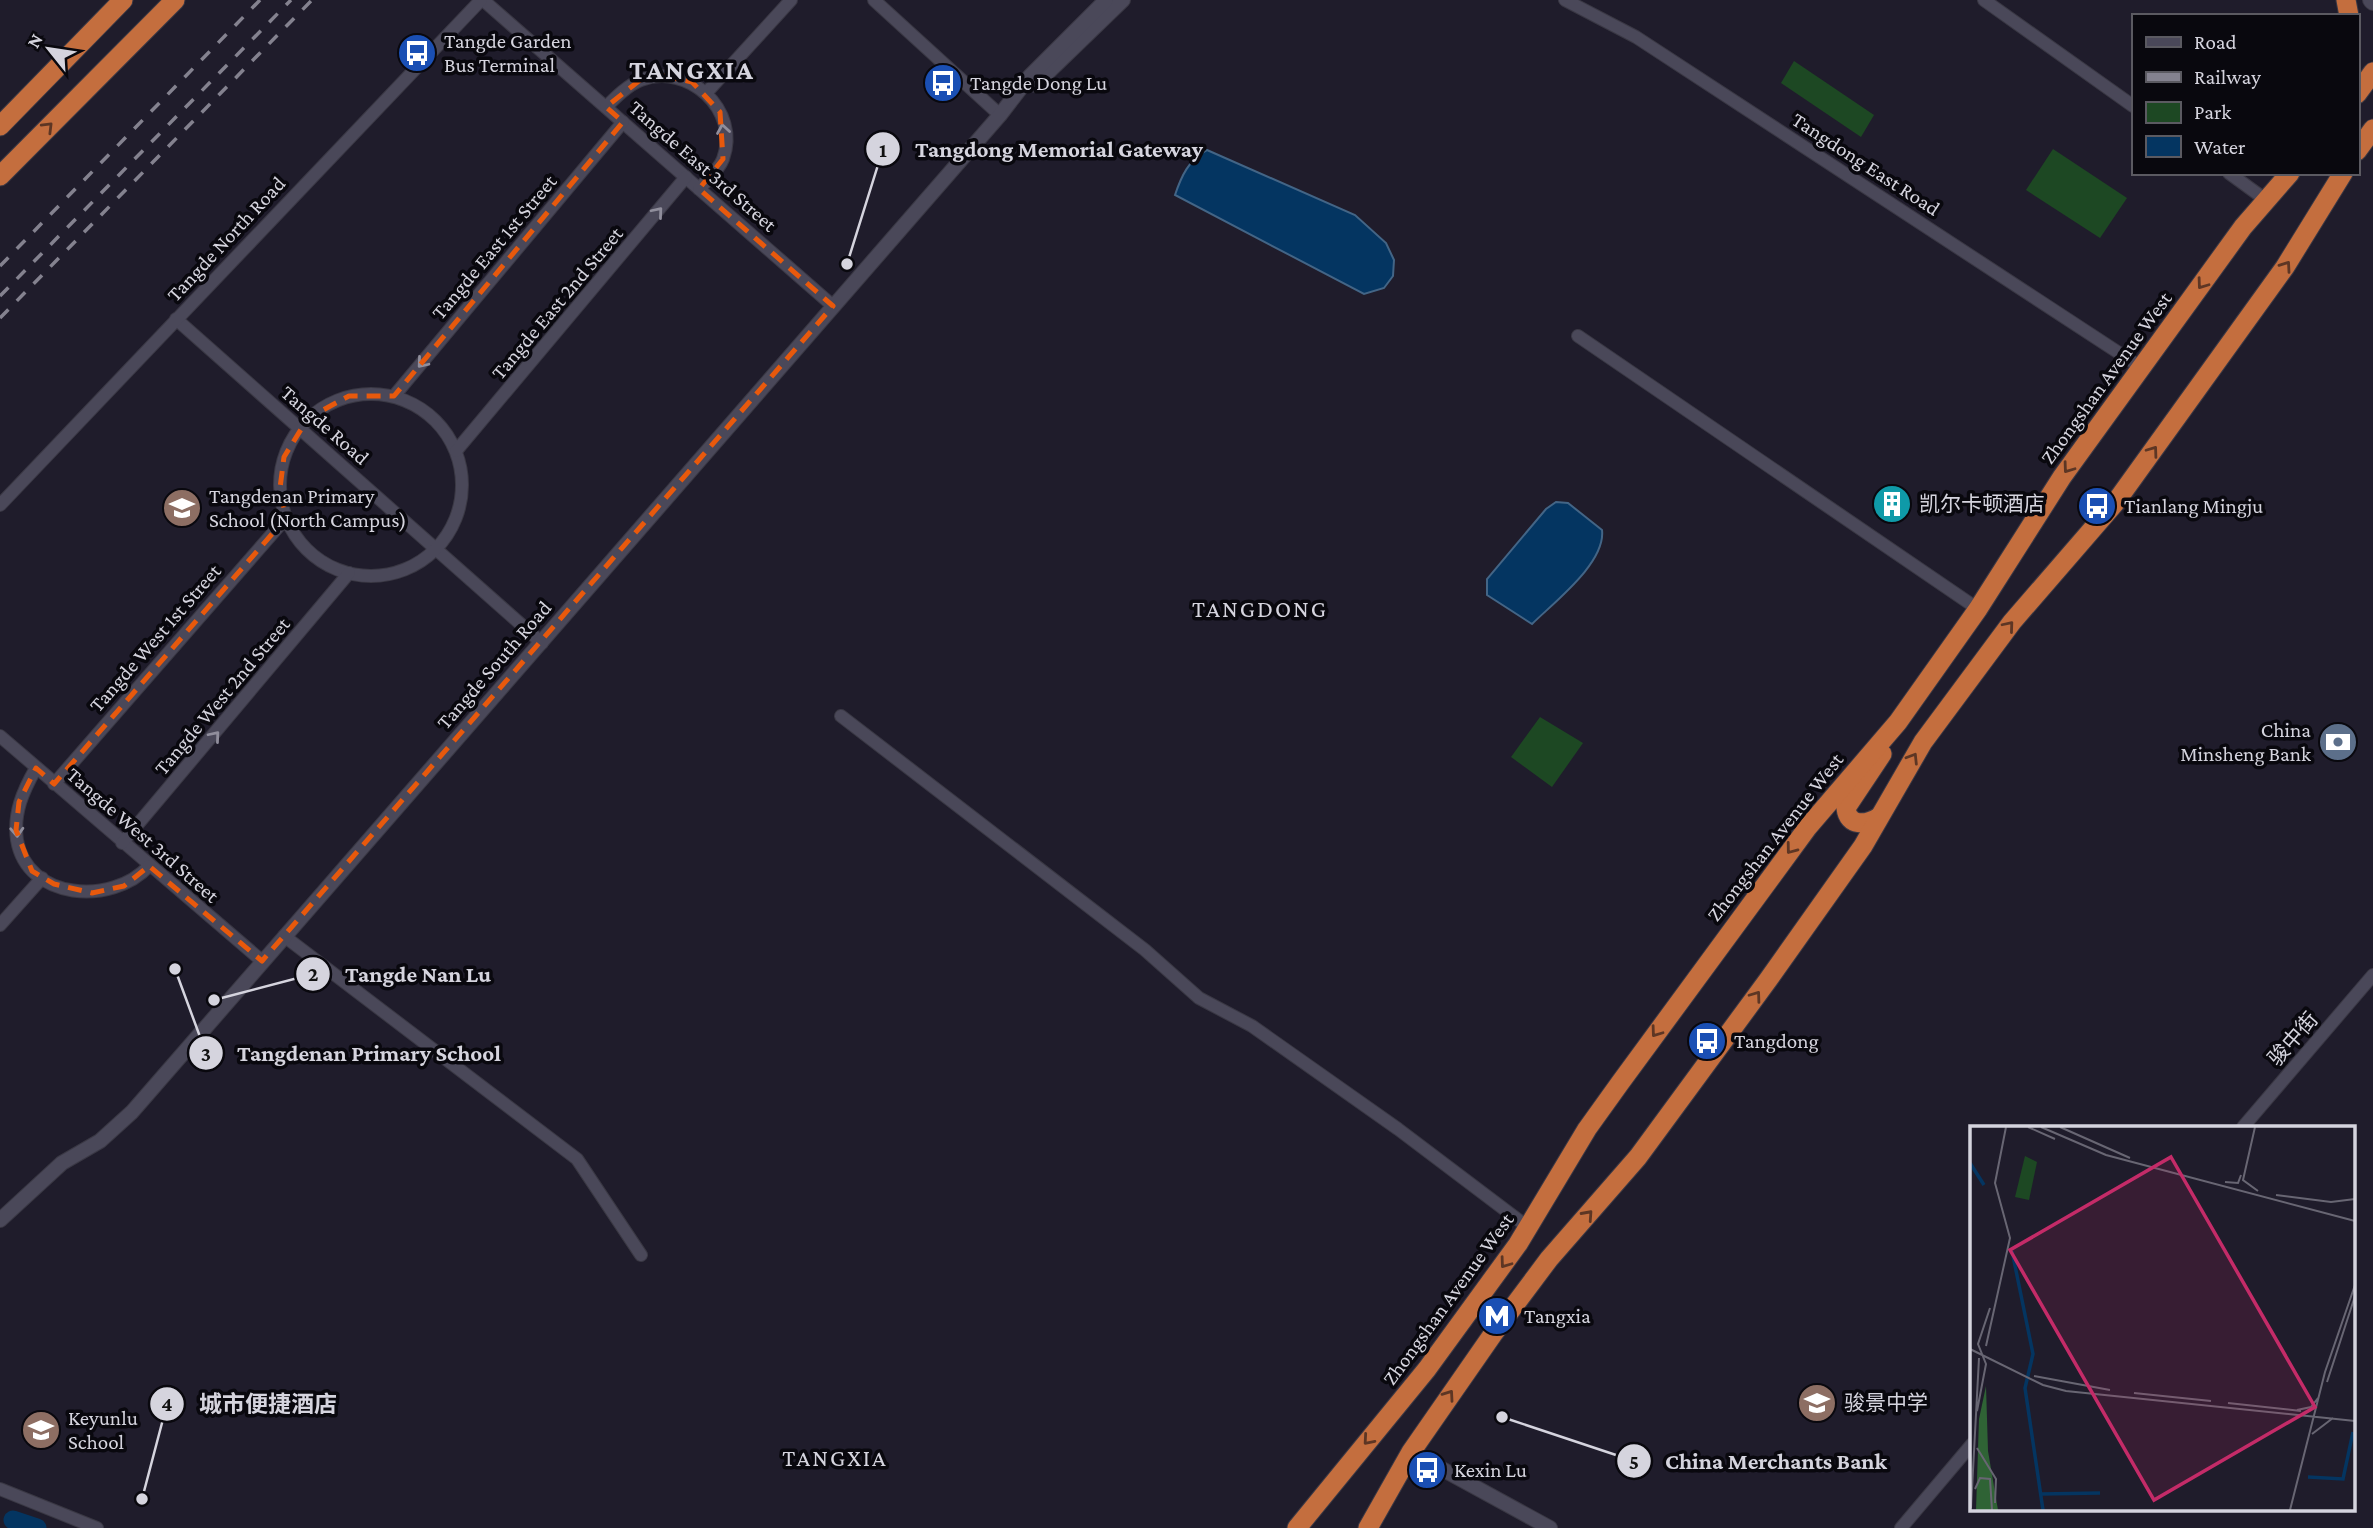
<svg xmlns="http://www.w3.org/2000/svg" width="2373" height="1528" font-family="'Crimson Pro','Noto Sans SC',serif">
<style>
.green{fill:#1d4823}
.water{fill:#043561;stroke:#436586;stroke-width:2}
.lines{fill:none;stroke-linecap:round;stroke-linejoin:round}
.river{stroke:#043561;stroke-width:19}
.minor-casing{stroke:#3a3844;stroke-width:14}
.tertiary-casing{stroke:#3a3844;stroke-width:16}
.secondary-casing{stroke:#3a3844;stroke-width:18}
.trunk-casing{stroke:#3a3844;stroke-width:21}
.minor{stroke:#4a4859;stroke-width:12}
.tertiary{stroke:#4a4859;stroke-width:14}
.secondary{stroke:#4a4859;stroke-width:16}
.trunk{stroke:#c46e3e;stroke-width:19}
.rail{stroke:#84828f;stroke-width:3.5;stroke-dasharray:12 12;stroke-linecap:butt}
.oneway{stroke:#5d3624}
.oneway2{stroke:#908e9c}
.marked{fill:none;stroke:#e8590c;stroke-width:5;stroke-dasharray:14 9;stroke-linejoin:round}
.labels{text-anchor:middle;stroke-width:7;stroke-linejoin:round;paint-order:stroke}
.poi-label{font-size:21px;fill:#d5d4de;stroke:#09080e;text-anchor:start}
.street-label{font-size:21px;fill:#d5d4de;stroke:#09080e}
.quarter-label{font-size:24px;letter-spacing:2px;fill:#d5d4de;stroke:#09080e}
.district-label{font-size:28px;font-weight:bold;letter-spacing:2px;fill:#d5d4de;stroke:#09080e}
.inset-river{fill:none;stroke:#043561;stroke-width:3.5}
.inset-road{fill:none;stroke:#686673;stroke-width:2}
.view{fill:#c42b68;fill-opacity:0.15;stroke:#c42b68;stroke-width:3.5}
.inset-edge{fill:none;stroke:#d5d4de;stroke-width:3.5}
.leader{fill:none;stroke:#d5d4de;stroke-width:2.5}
.callout-dot{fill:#d5d4de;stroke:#09080e;stroke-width:2.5}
.mark-label{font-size:21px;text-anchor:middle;font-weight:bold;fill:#111}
.callout-label{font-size:23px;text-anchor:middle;font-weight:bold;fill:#d5d4de;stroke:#09080e;stroke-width:7;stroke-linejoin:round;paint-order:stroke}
</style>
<rect width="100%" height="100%" fill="#1f1c2b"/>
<g class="green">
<polygon points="1794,61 1874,115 1861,137 1781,83"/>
<polygon points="2053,149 2127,198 2100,238 2026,190"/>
<polygon points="1540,717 1583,743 1552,787 1511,757"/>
</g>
<g class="water">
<path d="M1207 150 1355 215 1386 243 1394 260 1393 276 1384 288 1364 294 1175 195C1181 177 1189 159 1207 150Z"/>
<path d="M1556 502 1568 503 1602 530C1606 563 1553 603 1532 624L1487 595V579L1546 509Z"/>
</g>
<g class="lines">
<polyline class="river" points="13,1520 37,1528"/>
<defs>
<g id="minor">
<polyline points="483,0 833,306"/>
<polyline points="874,0 1000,115"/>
<polyline points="1565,0 1636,37 2142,368"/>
<polyline points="1984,0 2133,106"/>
<polyline points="707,92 791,0"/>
<path d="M606 107C616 97 628 85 641 80 688 62 741 110 723 159 719 170 707 180 699 189"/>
<polyline points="2229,173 2266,200"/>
<polyline points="176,319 542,643"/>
<polyline points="1578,336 1978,609"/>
<circle cx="371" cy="485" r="91"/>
<polyline points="394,396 623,122"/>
<polyline points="456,451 686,177"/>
<polyline points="0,505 481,0"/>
<polyline points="841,716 1145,950 1199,998 1252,1026 1398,1129 1529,1228"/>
<polyline points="0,736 262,961"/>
<path d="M36 768C23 791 13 813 17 840 27 900 112 906 149 866"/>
<polyline points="54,784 286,518"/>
<polyline points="122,843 349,573"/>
<polyline points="0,925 42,878"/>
<polyline points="284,936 577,1159 641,1255"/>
<polyline points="2243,1127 2373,975"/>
<polyline points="0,1489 97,1528"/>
<polyline points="1901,1528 1972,1444"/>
</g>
<g id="tertiary">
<polyline points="1035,85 1123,0"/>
<polyline points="0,1220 62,1163 100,1141 132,1112 1000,115 1030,76 1106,0"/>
<polyline points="1411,1452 1550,1528"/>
</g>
<polyline id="secondary" points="2371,0 2373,2"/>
<g id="trunk">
<polyline points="2346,0 2349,16"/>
<polyline points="2357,94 2373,72"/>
<polyline points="0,126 123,0"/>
<polyline points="2357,151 2373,129"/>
<polyline points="0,176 175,0"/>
<path d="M1879 817C1866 825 1848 827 1846 808L1882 754"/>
<polyline points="1297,1528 1427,1369 1518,1244 1587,1129 1620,1083 1808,827 1898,722 1978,609 2062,477 2243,227 2290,173"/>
<polyline points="1368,1528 1411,1452 1493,1334 1549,1259 1638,1157 1768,980 1863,846 1923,742 2012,622 2115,503 2285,267 2343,173"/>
</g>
</defs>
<use href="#minor" class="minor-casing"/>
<use href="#tertiary" class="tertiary-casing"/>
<use href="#secondary" class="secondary-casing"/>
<use href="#trunk" class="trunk-casing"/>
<use href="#minor" class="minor"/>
<use href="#tertiary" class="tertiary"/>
<use href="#secondary" class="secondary"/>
<use href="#trunk" class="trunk"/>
<g class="rail">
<polyline points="0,266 260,0"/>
<polyline points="0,296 291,0"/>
<polyline points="0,318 312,0"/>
</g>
</g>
<defs><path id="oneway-chevron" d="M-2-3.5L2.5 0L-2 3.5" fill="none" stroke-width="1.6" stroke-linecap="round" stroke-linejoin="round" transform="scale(1.75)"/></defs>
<g class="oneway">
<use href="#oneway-chevron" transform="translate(48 127) rotate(-45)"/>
<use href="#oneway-chevron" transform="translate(2286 266) rotate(-55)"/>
<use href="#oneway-chevron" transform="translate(2202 284) rotate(126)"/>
<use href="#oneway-chevron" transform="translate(2153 451) rotate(-54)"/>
<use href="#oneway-chevron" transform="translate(2068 468) rotate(126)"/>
<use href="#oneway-chevron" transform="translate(2009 626) rotate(-50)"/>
<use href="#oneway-chevron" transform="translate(1913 758) rotate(-58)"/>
<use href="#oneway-chevron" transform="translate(1791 849) rotate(127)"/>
<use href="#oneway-chevron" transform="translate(1756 996) rotate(-54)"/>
<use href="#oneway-chevron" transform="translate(1656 1032) rotate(126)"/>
<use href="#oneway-chevron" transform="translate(1588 1215) rotate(-48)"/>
<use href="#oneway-chevron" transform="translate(1505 1263) rotate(126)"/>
<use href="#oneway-chevron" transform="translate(1449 1395) rotate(-55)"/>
<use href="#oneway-chevron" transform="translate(1368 1440) rotate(131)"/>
</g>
<g class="oneway2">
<use href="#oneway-chevron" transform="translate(723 129) rotate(-99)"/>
<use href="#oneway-chevron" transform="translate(658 212) rotate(-50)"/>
<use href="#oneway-chevron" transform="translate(422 363) rotate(130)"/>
<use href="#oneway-chevron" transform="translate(215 736) rotate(-50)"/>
<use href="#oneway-chevron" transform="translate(17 832) rotate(87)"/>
</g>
<path class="marked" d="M663 76 692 82 720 112 723 159 699 189 833 306 262 961 149 866 124 886 92 893 54 884 32 871 16 830 19 802 36 768 54 784 286 518 280 488 284 457 308 418 349 396H394L623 122 606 107 640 80Z"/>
<defs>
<symbol id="bus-disc" viewBox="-11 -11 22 22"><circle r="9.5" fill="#1a4fb4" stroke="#09080e"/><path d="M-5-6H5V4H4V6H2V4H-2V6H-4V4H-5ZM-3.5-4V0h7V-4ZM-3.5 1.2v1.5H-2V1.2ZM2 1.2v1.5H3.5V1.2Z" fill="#fff"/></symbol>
<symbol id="building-disc" viewBox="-11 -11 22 22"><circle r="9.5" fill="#0f9aa8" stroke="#09080e"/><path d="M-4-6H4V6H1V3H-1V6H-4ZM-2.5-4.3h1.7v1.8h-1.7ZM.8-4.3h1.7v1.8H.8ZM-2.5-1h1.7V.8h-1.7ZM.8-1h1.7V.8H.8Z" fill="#fff"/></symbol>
<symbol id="school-disc" viewBox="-11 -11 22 22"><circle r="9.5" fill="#8d6e63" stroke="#09080e"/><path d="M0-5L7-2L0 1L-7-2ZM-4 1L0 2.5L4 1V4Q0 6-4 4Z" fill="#fff"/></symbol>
<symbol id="bank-disc" viewBox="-11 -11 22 22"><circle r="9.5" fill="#5c6f8a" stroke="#09080e"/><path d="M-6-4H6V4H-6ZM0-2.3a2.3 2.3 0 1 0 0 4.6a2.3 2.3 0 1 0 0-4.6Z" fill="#fff"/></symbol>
<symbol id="metro-disc" viewBox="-11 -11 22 22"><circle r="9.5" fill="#1a4fb4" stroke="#09080e"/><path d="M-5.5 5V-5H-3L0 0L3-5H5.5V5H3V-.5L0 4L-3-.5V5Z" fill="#fff"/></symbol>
</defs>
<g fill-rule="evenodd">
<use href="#bus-disc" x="395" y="31" width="44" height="44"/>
<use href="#bus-disc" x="921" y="61" width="44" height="44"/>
<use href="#building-disc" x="1870" y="482" width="44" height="44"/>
<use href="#bus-disc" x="2075" y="484" width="44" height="44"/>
<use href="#school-disc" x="160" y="486" width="44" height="44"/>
<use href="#bank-disc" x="2316" y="720" width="44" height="44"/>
<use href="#bus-disc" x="1685" y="1019" width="44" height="44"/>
<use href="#metro-disc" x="1475" y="1294" width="44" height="44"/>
<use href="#school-disc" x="1795" y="1381" width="44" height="44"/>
<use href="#school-disc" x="19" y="1408" width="44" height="44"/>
<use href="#bus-disc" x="1405" y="1448" width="44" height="44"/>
</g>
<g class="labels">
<g class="poi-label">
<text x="444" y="48">Tangde Garden<tspan x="444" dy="24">Bus Terminal</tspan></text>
<text x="970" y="90">Tangde Dong Lu</text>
<text x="209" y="503">Tangdenan Primary<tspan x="209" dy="24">School (North Campus)</tspan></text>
<text x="1919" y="511">凯尔卡顿酒店</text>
<text x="2124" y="513">Tianlang Mingju</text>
<text x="2311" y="737" text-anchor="end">China<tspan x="2311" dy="24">Minsheng Bank</tspan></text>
<text x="1734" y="1048">Tangdong</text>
<text x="1524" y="1323">Tangxia</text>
<text x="1844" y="1410">骏景中学</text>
<text x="68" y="1425">Keyunlu<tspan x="68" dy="24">School</tspan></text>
<text x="1454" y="1477">Kexin Lu</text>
</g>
<g class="street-label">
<text transform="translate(1866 164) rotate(33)" y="7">Tangdong East Road</text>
<text transform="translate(703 166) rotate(41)" y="7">Tangde East 3rd Street</text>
<text transform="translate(226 239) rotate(-47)" y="7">Tangde North Road</text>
<text transform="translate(494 247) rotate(-50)" y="7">Tangde East 1st Street</text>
<text transform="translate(557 303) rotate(-50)" y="7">Tangde East 2nd Street</text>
<text transform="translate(2106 378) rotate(-54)" y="7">Zhongshan Avenue West</text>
<text transform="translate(325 425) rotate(41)" y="7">Tangde Road</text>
<text transform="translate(155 638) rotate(-49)" y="7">Tangde West 1st Street</text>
<text transform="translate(494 665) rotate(-49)" y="7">Tangde South Road</text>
<text transform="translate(222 696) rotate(-50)" y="7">Tangde West 2nd Street</text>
<text transform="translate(143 835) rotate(41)" y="7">Tangde West 3rd Street</text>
<text transform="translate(1775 837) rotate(-52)" y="7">Zhongshan Avenue West</text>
<text transform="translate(2293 1039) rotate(-49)" y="7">骏中街</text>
<text transform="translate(1448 1299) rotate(-54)" y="7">Zhongshan Avenue West</text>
</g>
<g class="quarter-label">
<text x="1260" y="617">TANGDONG</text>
<text x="835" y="1466">TANGXIA</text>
</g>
<g class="district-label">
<text x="692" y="79">TANGXIA</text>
</g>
</g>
<g transform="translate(1970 1126)">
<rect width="385" height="385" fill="#1f1c2b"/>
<path d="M55 30 67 36 59 74 45 71Z" fill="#1d4823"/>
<path d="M16 260 18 325 28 384H6L9 293Z" fill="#2f6335"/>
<path class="inset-river" d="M0 37 14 59M42 125 63 228 55 262 73 384M338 351 373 353 383 306M71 368 130 367"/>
<path class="inset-road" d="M58 1 85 13M71 1 136 29 385 95M90 1 160 32M285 1 273 54 288 65M255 56 268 57 271 49M306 69 361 76 385 73M16 220 40 112 25 57 36 1M0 223 73 259 96 265 385 295M64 250 140 264M357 256 385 170M164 267 241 275M258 277 331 285M327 284 341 281 348 272M7 285 16 238 8 218 20 182M342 308 363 292M7 322 26 353 25 377M5 363 10 352 20 353 22 384M1 382 9 232M320 384 355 246 385 159"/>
<path class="view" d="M201 31 345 281 184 374 40 124Z"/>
<rect width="385" height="385" class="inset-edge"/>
</g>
<path class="leader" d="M847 264L883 149M214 1000L313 974M175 969L206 1053M142 1499L167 1404M1502 1417L1634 1461"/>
<g class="callout-dot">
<circle cx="847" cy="264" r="7"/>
<circle cx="214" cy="1000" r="7"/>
<circle cx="175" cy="969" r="7"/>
<circle cx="142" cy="1499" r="7"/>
<circle cx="1502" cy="1417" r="7"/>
<circle cx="883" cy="149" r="18"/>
<circle cx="313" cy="974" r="18"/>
<circle cx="206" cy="1053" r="18"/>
<circle cx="167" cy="1404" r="18"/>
<circle cx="1634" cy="1461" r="18"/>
</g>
<g class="mark-label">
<text x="883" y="157">1</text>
<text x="313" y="981">2</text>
<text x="206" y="1061">3</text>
<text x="167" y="1411">4</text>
<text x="1634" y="1469">5</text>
</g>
<g class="callout-label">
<text x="1059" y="157">Tangdong Memorial Gateway</text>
<text x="418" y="982">Tangde Nan Lu</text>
<text x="369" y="1061">Tangdenan Primary School</text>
<text x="268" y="1412">城市便捷酒店</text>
<text x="1776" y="1469">China Merchants Bank</text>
</g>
<rect x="2132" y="14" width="228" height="161" fill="#09080e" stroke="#5b5a61" stroke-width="2"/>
<rect x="2146" y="37" width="35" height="10" fill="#4a4859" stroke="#5b5a61" stroke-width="2"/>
<text x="2194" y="49" font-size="21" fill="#d5d4de">Road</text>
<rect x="2146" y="72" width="35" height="10" fill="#84828f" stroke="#5b5a61" stroke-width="2"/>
<text x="2194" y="84" font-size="21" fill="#d5d4de">Railway</text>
<rect x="2146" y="102" width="35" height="21" fill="#1d4823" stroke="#5b5a61" stroke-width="2"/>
<text x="2194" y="119" font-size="21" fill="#d5d4de">Park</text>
<rect x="2146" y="136" width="35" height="21" fill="#043561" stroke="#5b5a61" stroke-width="2"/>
<text x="2194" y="154" font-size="21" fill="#d5d4de">Water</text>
<g transform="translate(49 49) rotate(300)" stroke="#09080e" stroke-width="5" paint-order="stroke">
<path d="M0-5L12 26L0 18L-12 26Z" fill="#d5d4de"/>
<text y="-10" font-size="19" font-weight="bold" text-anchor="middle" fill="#d5d4de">N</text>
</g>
</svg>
